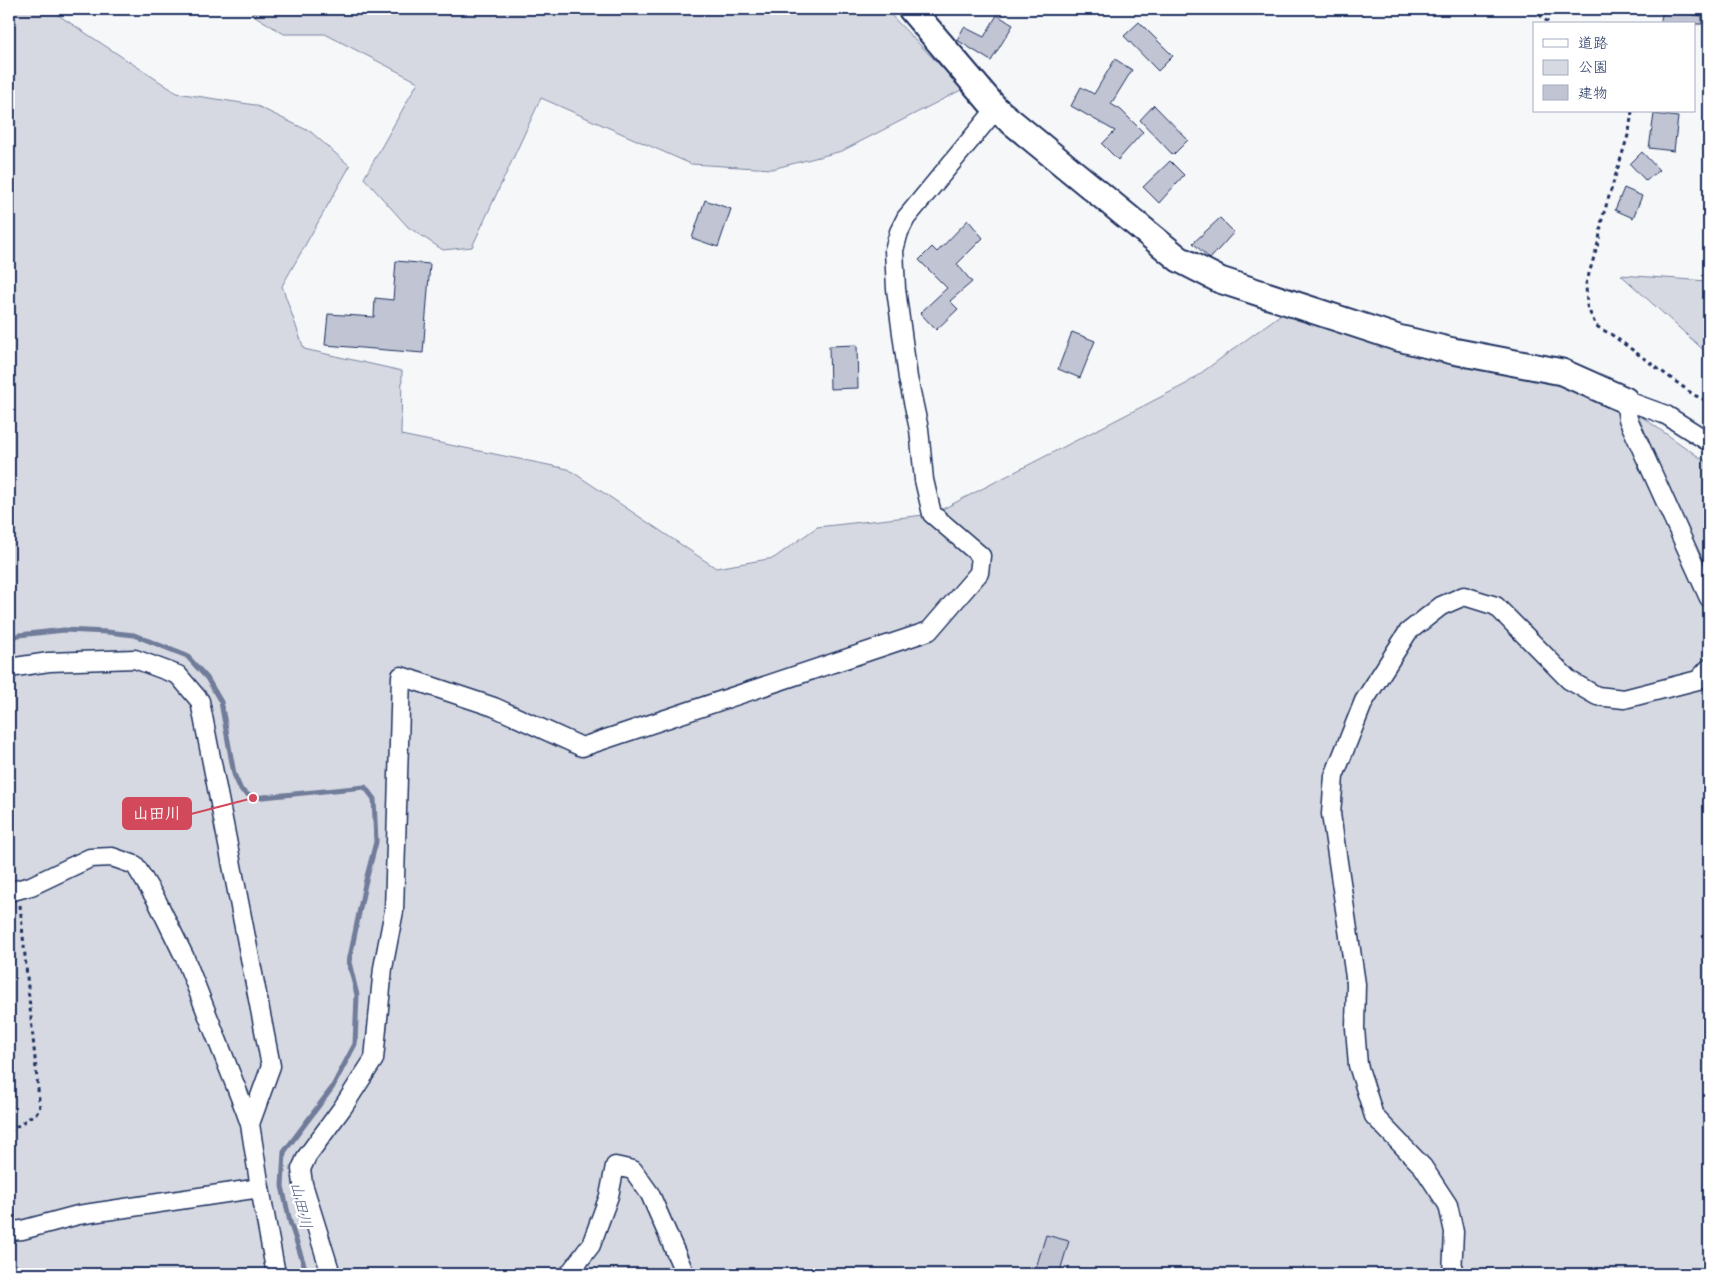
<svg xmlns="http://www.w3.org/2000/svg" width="1718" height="1283" font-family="Kalam,'Klee One',sans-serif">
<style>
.green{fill:#d6d9e2;stroke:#7884a0}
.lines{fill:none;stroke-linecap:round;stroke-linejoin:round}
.stream{stroke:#707c99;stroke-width:5}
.building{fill:#c0c4d3;stroke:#1b2f5e}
.street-casing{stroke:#1b2f5e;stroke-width:21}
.secondary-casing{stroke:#1b2f5e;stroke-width:29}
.path{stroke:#1b2f5e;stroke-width:3;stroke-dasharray:4 4;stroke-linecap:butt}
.street{stroke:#fff;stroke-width:18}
.secondary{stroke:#fff;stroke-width:25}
.labels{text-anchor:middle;stroke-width:4.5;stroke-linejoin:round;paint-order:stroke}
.water-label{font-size:16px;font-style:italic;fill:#4d5c81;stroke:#fff}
.leader{fill:none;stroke:#d1495b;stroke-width:2}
.callout-dot{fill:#d1495b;stroke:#fff;stroke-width:2}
.callout{fill:#d1495b;stroke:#d1495b;stroke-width:2}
.callout-label{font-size:16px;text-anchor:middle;font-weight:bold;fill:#fff}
</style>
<rect width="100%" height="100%" fill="#f6f7f9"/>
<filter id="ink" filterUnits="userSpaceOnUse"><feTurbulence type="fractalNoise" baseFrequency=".02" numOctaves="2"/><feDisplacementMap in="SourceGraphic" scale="10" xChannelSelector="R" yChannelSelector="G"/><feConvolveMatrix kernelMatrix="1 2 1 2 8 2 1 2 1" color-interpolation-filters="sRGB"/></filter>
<g filter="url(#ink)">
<g class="green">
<polygon points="9,9 49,9 177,93 255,105 311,132 350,166 282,286 304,349 402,371 401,435 568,469 716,568 774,558 817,527 933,514 1186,384 1295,304 1605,391 1709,464 1709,1274 9,1274"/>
<polygon points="251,9 885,9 963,89 842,151 772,169 691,164 541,98 472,247 443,250 408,227 364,178 418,82 325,34 284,34 255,16"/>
<polygon points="1709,261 1709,355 1621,275 1707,281"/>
</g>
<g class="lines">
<polyline class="stream" points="9,639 19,635 64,630 107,632 134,635 187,656 207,678 221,702 234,774 241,790 253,798 365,787 374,799 376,842 365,884 349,962 357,995 355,1044 332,1088 284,1152 282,1186 290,1222 307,1274"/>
</g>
<g class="building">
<polygon points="1663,10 1702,16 1702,24 1660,24"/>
<polygon points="997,15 1013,25 991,61 957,40 964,27 984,37"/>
<polygon points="1139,22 1173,56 1158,71 1124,36"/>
<polygon points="1115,59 1132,70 1111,104 1121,110 1143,132 1118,160 1102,144 1115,131 1071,106 1081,87 1094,94"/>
<polygon points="1154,105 1188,140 1173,155 1140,120"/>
<polygon points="1654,114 1678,117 1674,151 1649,148"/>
<polygon points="1642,152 1659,170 1646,181 1630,164"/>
<polygon points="1170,161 1184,175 1159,203 1143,187"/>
<polygon points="1624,188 1642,196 1633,218 1615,210"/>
<polygon points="705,200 731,209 718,247 692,238"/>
<polygon points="1220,218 1234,232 1210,259 1193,243"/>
<polygon points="968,220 983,238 957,264 972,282 950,301 958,309 936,330 920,313 947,288 919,260 932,247 937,252"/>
<polygon points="396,261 430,264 423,353 325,345 328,314 374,317 375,298 393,300"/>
<polygon points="1072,332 1095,341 1080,378 1058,369"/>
<polygon points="857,345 858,388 830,389 829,346"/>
<polygon points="1046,1235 1069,1241 1059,1274 1034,1274"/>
</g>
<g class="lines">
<defs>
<g id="street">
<polyline points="1709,442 1666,415 1625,400 1628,419 1709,598"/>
<polyline points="9,668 49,662 135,659 178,675 200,701 271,1066 250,1124"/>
<polyline points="9,892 31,886 90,858 112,857 135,865 157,901 185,958 245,1110 250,1124 260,1188"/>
<polyline points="9,1231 22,1230 78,1215 260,1188 276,1274"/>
<polyline points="331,1274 303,1184 301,1169 307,1156 343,1107 374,1059 383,968 394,911 401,676 494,707 582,747 929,631 979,573 981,556 932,514 924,480 919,429 908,378 896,289 894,250 899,232 906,218 996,109"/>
<polyline points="569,1274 591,1245 609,1196 615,1166 633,1170 650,1194 685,1274"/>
<polyline points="1452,1274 1454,1232 1448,1205 1423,1167 1374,1116 1358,1065 1355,1028 1356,984 1331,814 1334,776 1364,701 1408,632 1441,606 1464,596 1496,606 1569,680 1597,696 1624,699 1698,680 1709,668"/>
</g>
<polyline id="secondary" points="911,9 996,109 1179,259 1220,280 1398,338 1453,351 1562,372 1625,400"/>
</defs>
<use href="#street" class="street-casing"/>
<use href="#secondary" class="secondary-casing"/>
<g class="path">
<polyline points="1533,9 1550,24"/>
<polyline points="1632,111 1629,132 1602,219 1599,240 1586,284 1587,306 1596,326 1612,335 1694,395 1709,402"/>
<polyline points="9,1132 40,1110 20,905"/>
</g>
<use href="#street" class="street"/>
<use href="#secondary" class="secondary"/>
</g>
</g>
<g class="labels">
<g class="water-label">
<text transform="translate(302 1205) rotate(77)" y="6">山田川</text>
</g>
</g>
<path class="leader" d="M253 798L191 814"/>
<circle class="callout-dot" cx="253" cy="798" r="5"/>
<rect class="callout" x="123" y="798" width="68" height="31" rx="5"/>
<g class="callout-label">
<text x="157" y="819">山田川</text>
</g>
<rect width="1718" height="1283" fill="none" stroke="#fff" stroke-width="30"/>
<rect x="15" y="15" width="1688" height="1253" fill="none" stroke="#1b2f5e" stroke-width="2" filter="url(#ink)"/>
<rect x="1533" y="22" width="162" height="90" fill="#ffffff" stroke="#a4acbf"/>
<rect x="1543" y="39" width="25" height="8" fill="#ffffff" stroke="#a4acbf"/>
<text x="1578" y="48" font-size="15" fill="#1b2f5e">道路</text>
<rect x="1543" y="60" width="25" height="15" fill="#d6d9e2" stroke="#a4acbf"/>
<text x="1578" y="72" font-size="15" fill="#1b2f5e">公園</text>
<rect x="1543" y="85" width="25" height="15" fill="#c0c4d3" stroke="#a4acbf"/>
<text x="1578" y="98" font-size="15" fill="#1b2f5e">建物</text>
</svg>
